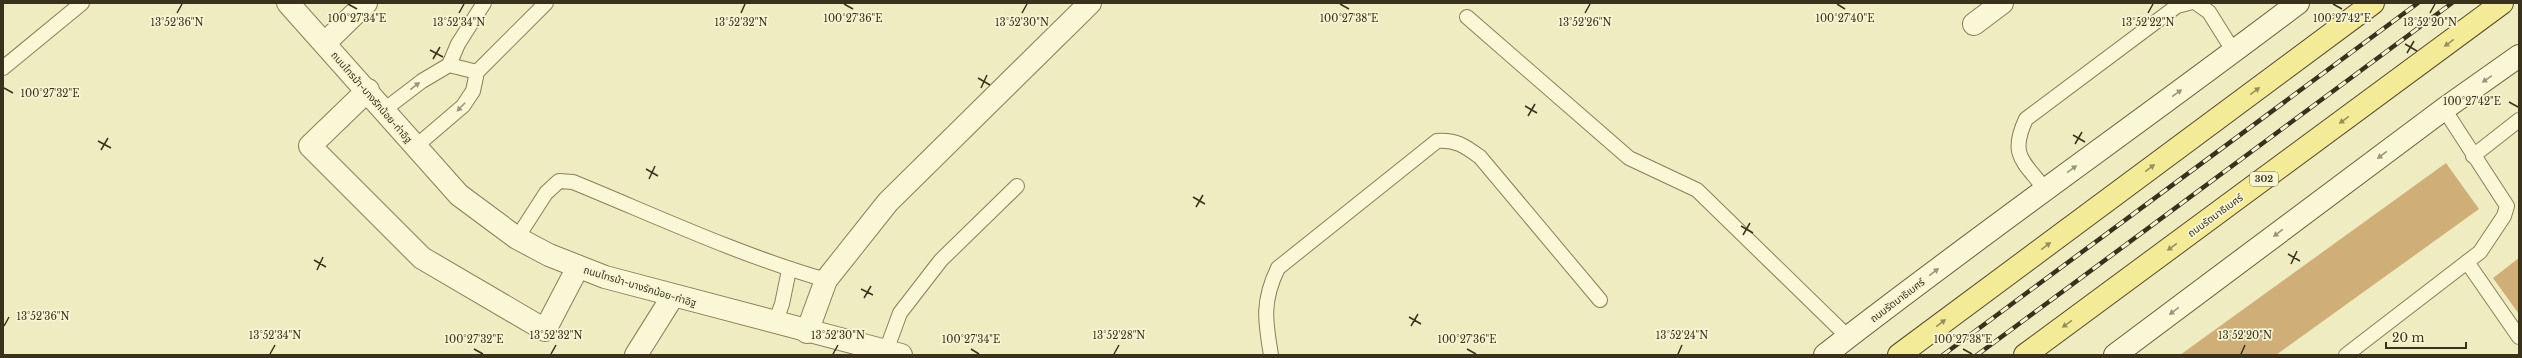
<svg xmlns="http://www.w3.org/2000/svg" width="2522" height="358" font-family="'Libre Baskerville','Noto Sans Thai',serif">
<style>
.building{fill:#cfae77}
.lines{fill:none;stroke-linecap:round;stroke-linejoin:round}
.service-casing{stroke:#8a7e59;stroke-width:16}
.minor-casing{stroke:#8a7e59;stroke-width:24}
.tertiary-casing{stroke:#8a7e59;stroke-width:24}
.secondary-casing{stroke:#6c5e3c;stroke-width:24}
.primary-casing{stroke:#584a2d;stroke-width:24}
.service{stroke:#faf7d6;stroke-width:14}
.minor{stroke:#faf7d6;stroke-width:22}
.tertiary{stroke:#faf7d6;stroke-width:22}
.secondary{stroke:#faf7d6;stroke-width:22}
.primary{stroke:#f4eb99;stroke-width:22}
.rail-casing{stroke:#3a311d;stroke-width:4.5}
.rail{stroke:#f7f4d2;stroke-width:3;stroke-dasharray:9;stroke-linecap:butt}
.oneway{fill:#978e5b}
.oneway2{fill:#9a947a}
.ticks{fill:none;stroke:#3a311d;stroke-width:1.5}
.labels{text-anchor:middle;stroke-width:3.5;stroke-linejoin:round;paint-order:stroke}
.shield{fill:#f7f4d2;stroke:#736c53;stroke-width:1}
.shield-label{font-size:9px;font-weight:bold;fill:#3a311d}
.street-label{font-size:10px;fill:#3a311d;stroke:#f7f4d2}
.ticks-label{font-size:10px;text-anchor:middle;fill:#3a311d;stroke:#f7f4d2;stroke-width:3.5;stroke-linejoin:round;paint-order:stroke}
</style>
<rect width="100%" height="100%" fill="#efecc2"/>
<g class="building">
<polygon points="2446,163 2479,209 2276,355 2180,355"/>
<polygon points="2519,258 2519,314 2493,278"/>
</g>
<g class="lines">
<defs>
<g id="service">
<polyline points="2196,3 2209,12 2234,52"/>
<polyline points="1467,17 1629,158 1697,190 1848,337"/>
<polyline points="449,65 458,44 484,3"/>
<polyline points="3,68 82,3"/>
<polyline points="384,110 422,81 449,65 477,72"/>
<polyline points="415,147 463,106 473,91 477,72 546,3"/>
<polyline points="2473,156 2519,120"/>
<path d="M2045 189C2023 161 2009 155 2026 119L2177 6 2189 3"/>
<path d="M517 238 546 193 559 181 573 182C656 216 739 255 826 280"/>
<polyline points="2467,262 2519,337"/>
<polyline points="775,323 782,304 789,270"/>
<polyline points="886,351 900,313 941,260 1017,186"/>
<path d="M1271 355C1265 320 1262 301 1278 268L1437 141C1455 139 1465 146 1480 157L1600 300"/>
<polyline points="2346,355 2480,252 2504,216 2507,206 2444,109"/>
</g>
<g id="minor">
<polyline points="1974,24 2002,3"/>
<polyline points="325,43 366,3"/>
<polyline points="368,90 310,146 422,258 545,330 578,267"/>
<polyline points="807,332 826,280 888,202 1090,3"/>
<polyline points="636,355 673,296"/>
</g>
<polyline id="tertiary" points="288,3 459,195 517,238 549,255 605,277 901,355"/>
<g id="secondary">
<path d="M1825 355C1980 234 2141 122 2298 3"/>
<polyline points="2115,355 2444,109 2519,56"/>
</g>
<g id="primary">
<polyline points="1899,355 2373,3"/>
<polyline points="2025,355 2502,3"/>
</g>
</defs>
<use href="#service" class="service-casing"/>
<use href="#minor" class="minor-casing"/>
<use href="#tertiary" class="tertiary-casing"/>
<use href="#secondary" class="secondary-casing"/>
<use href="#primary" class="primary-casing"/>
<use href="#service" class="service"/>
<use href="#minor" class="minor"/>
<use href="#tertiary" class="tertiary"/>
<use href="#secondary" class="secondary"/>
<use href="#primary" class="primary"/>
<defs>
<g id="rail">
<polyline points="1943,355 2418,3"/>
<polyline points="1977,355 2452,3"/>
</g>
</defs>
<use href="#rail" class="rail-casing"/>
<use href="#rail" class="rail"/>
</g>
<defs><path id="oneway-solid" d="M-6-.8H1V-3.2L6.5 0L1 3.2V.8H-6Z"/></defs>
<g class="oneway">
<use href="#oneway-solid" transform="translate(2449 43) rotate(144)"/>
<use href="#oneway-solid" transform="translate(2255 91) rotate(-37)"/>
<use href="#oneway-solid" transform="translate(2344 120) rotate(144)"/>
<use href="#oneway-solid" transform="translate(2150 168) rotate(-37)"/>
<use href="#oneway-solid" transform="translate(2046 246) rotate(-37)"/>
<use href="#oneway-solid" transform="translate(2172 247) rotate(144)"/>
<use href="#oneway-solid" transform="translate(1941 323) rotate(-37)"/>
<use href="#oneway-solid" transform="translate(2067 324) rotate(144)"/>
</g>
<g class="oneway2">
<use href="#oneway-solid" transform="translate(2487 79) rotate(145)"/>
<use href="#oneway-solid" transform="translate(415 86) rotate(-37)"/>
<use href="#oneway-solid" transform="translate(2177 93) rotate(-36)"/>
<use href="#oneway-solid" transform="translate(461 107) rotate(134)"/>
<use href="#oneway-solid" transform="translate(2382 155) rotate(143)"/>
<use href="#oneway-solid" transform="translate(2072 169) rotate(-36)"/>
<use href="#oneway-solid" transform="translate(2278 233) rotate(143)"/>
<use href="#oneway-solid" transform="translate(1934 272) rotate(-37)"/>
<use href="#oneway-solid" transform="translate(2174 311) rotate(143)"/>
</g>
<path class="ticks" d="M348 4 357 9M844 4 853 9M1340 4 1349 9M1837 4 1845 9M2333 4 2342 9M177 13 182 4M459 13 464 4M741 13 745 4M1022 13 1027 4M1585 13 1590 4M2148 13 2153 4M2430 13 2435 4M2405 44 2417 51M430 50 443 57M2407 53 2414 41M433 59 440 47M978 78 990 85M4 88 13 93M981 88 987 75M2509 102 2518 107M1525 106 1537 113M1528 116 1535 104M2073 135 2085 142M98 141 111 148M2075 144 2082 132M101 150 108 138M646 169 658 176M649 179 655 166M1193 197 1205 204M1196 207 1203 195M1741 226 1753 233M1743 235 1750 223M2288 254 2300 261M314 260 326 267M2291 264 2297 251M317 270 323 257M861 289 873 295M864 298 871 286M1409 317 1421 324M4 326 9 317M1411 326 1418 314M474 349 483 354M971 349 979 354M1467 349 1476 354M1963 349 1972 354M270 354 275 345M551 354 556 345M833 354 838 345M1114 354 1119 345M1678 354 1682 345M2241 354 2245 345"/>
<g class="labels">
<rect class="shield" x="2250" y="172" width="28" height="14" rx="3"/>
<g class="shield-label">
<text x="2264" y="182">302</text>
</g>
<g class="street-label">
<text transform="translate(372 97) rotate(49)" y="4">ถนนไทรม้า-บางรักน้อย-ท่าอิฐ</text>
<text transform="translate(2215 215) rotate(-36)" y="4">ถนนรัตนาธิเบศร์</text>
<text transform="translate(640 286) rotate(17)" y="4">ถนนไทรม้า-บางรักน้อย-ท่าอิฐ</text>
<text transform="translate(1897 300) rotate(-37)" y="4">ถนนรัตนาธิเบศร์</text>
</g>
</g>
<g class="ticks-label">
<text x="2342" y="22">100°27'42"E</text>
<text x="357" y="22">100°27'34"E</text>
<text x="853" y="22">100°27'36"E</text>
<text x="1349" y="22">100°27'38"E</text>
<text x="1845" y="22">100°27'40"E</text>
<text x="2430" y="26">13°52'20"N</text>
<text x="177" y="26">13°52'36"N</text>
<text x="459" y="26">13°52'34"N</text>
<text x="741" y="26">13°52'32"N</text>
<text x="1022" y="26">13°52'30"N</text>
<text x="1585" y="26">13°52'26"N</text>
<text x="2148" y="26">13°52'22"N</text>
<text x="50" y="97">100°27'32"E</text>
<text x="2472" y="105">100°27'42"E</text>
<text x="43" y="320">13°52'36"N</text>
<text x="275" y="339">13°52'34"N</text>
<text x="556" y="339">13°52'32"N</text>
<text x="838" y="339">13°52'30"N</text>
<text x="1119" y="339">13°52'28"N</text>
<text x="1682" y="339">13°52'24"N</text>
<text x="2245" y="339">13°52'20"N</text>
<text x="474" y="343">100°27'32"E</text>
<text x="971" y="343">100°27'34"E</text>
<text x="1467" y="343">100°27'36"E</text>
<text x="1963" y="343">100°27'38"E</text>
</g>
<rect width="2522" height="358" fill="none" stroke="#3a311d" stroke-width="8"/>
<path d="M2386 342v6h80v-6" fill="none" stroke="#3a311d" stroke-width="2"/>
<text x="2392" y="342" font-size="12" fill="#3a311d" stroke="#f7f4d2" stroke-width="3" paint-order="stroke">20 m</text>
</svg>
